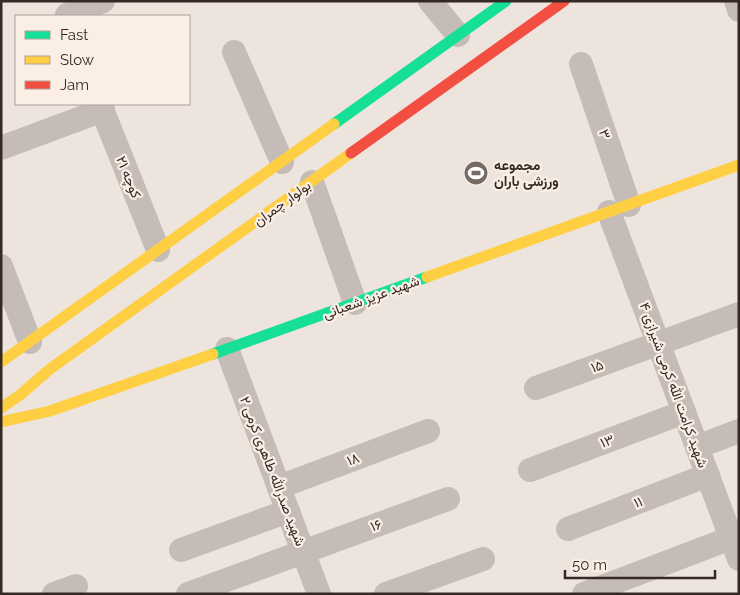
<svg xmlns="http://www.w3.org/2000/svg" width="740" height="595" font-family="Raleway,Vazirmatn,sans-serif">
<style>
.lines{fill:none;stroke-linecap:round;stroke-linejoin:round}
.street{stroke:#c5bcb7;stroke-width:24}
.fast{stroke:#16e098;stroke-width:11}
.slow{stroke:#ffcf43;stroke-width:11}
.jam{stroke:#f24e42;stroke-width:11}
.labels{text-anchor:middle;stroke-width:4.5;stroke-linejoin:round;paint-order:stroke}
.street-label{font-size:14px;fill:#362925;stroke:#fbeee4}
.poi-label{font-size:14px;font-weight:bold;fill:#362925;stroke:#fbeee4;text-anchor:start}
</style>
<rect width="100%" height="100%" fill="#ede4dd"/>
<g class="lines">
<g class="street">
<polyline points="430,1 458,35"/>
<polyline points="736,1 739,10"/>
<polyline points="67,15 103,1"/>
<polyline points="234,52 282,162"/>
<polyline points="581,64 629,205"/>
<polyline points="100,104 158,250"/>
<polyline points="1,148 103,110"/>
<polyline points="312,182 355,303"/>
<polyline points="609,212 739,559"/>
<polyline points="1,266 30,342"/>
<polyline points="227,349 319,594"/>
<polyline points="536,388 739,314"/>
<polyline points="697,447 739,431"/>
<polyline points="530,470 684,412"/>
<polyline points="279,487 428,431"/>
<polyline points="568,529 708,475"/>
<polyline points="181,550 288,511"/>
<polyline points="54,594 76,586"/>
<polyline points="188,594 448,499"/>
<polyline points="386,594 483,559"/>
<polyline points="584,594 731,538"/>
</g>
<g class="fast">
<polyline points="334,124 506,1"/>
<polyline points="213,354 427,277"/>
</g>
<g class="slow">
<polyline points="427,277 739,165"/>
<polyline points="1,362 334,124"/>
<polyline points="1,408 20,395 50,369 351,153"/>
<polyline points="1,422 50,411 213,354"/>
</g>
<polyline class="jam" points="351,153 564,1"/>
</g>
<defs>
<symbol id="stadium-disc" viewBox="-11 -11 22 22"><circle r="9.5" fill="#766a65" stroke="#fbeee4"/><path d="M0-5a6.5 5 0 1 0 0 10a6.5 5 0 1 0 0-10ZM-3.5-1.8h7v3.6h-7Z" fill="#fff"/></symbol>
</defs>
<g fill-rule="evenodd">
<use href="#stadium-disc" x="462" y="159" width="28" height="28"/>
</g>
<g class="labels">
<g class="street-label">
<text transform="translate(605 134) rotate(71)" y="5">۳</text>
<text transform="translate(129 177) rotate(68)" y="5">کوچه ۲۱</text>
<text transform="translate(282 203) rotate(-36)" y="5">بولوار چمران</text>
<text transform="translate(371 297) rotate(-20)" y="5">شهید عزیز شعبانی</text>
<text transform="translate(597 366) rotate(-20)" y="5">۱۵</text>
<text transform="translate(674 385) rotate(70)" y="5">شهید کرامت الله کرمی شیرازی ۴</text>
<text transform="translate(607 441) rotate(-21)" y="5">۱۳</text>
<text transform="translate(353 459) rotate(-21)" y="5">۱۸</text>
<text transform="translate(273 471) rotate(69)" y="5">شهید صدرالله طاهری کرمی ۲</text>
<text transform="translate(638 502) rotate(-21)" y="5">۱۱</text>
<text transform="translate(376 525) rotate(-20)" y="5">۱۶</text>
</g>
<g class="poi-label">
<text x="494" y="170">مجموعه<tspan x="494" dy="16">ورزشی باران</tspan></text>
</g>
</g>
<rect width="740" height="595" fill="none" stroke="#362925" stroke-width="5"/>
<rect x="15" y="15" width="175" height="90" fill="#fbeee4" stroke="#ac9f98"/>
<rect x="25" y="31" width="25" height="8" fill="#16e098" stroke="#ac9f98"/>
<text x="60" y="40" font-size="15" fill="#362925">Fast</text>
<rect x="25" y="56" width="25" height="8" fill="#ffcf43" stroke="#ac9f98"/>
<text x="60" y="65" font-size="15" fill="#362925">Slow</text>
<rect x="25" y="81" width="25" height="8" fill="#f24e42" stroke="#ac9f98"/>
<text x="60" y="90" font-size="15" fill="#362925">Jam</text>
<path d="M565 570v8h150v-8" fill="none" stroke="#362925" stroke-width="2.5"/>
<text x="572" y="570" font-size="15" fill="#362925" stroke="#fbeee4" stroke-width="4" paint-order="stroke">50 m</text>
</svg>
